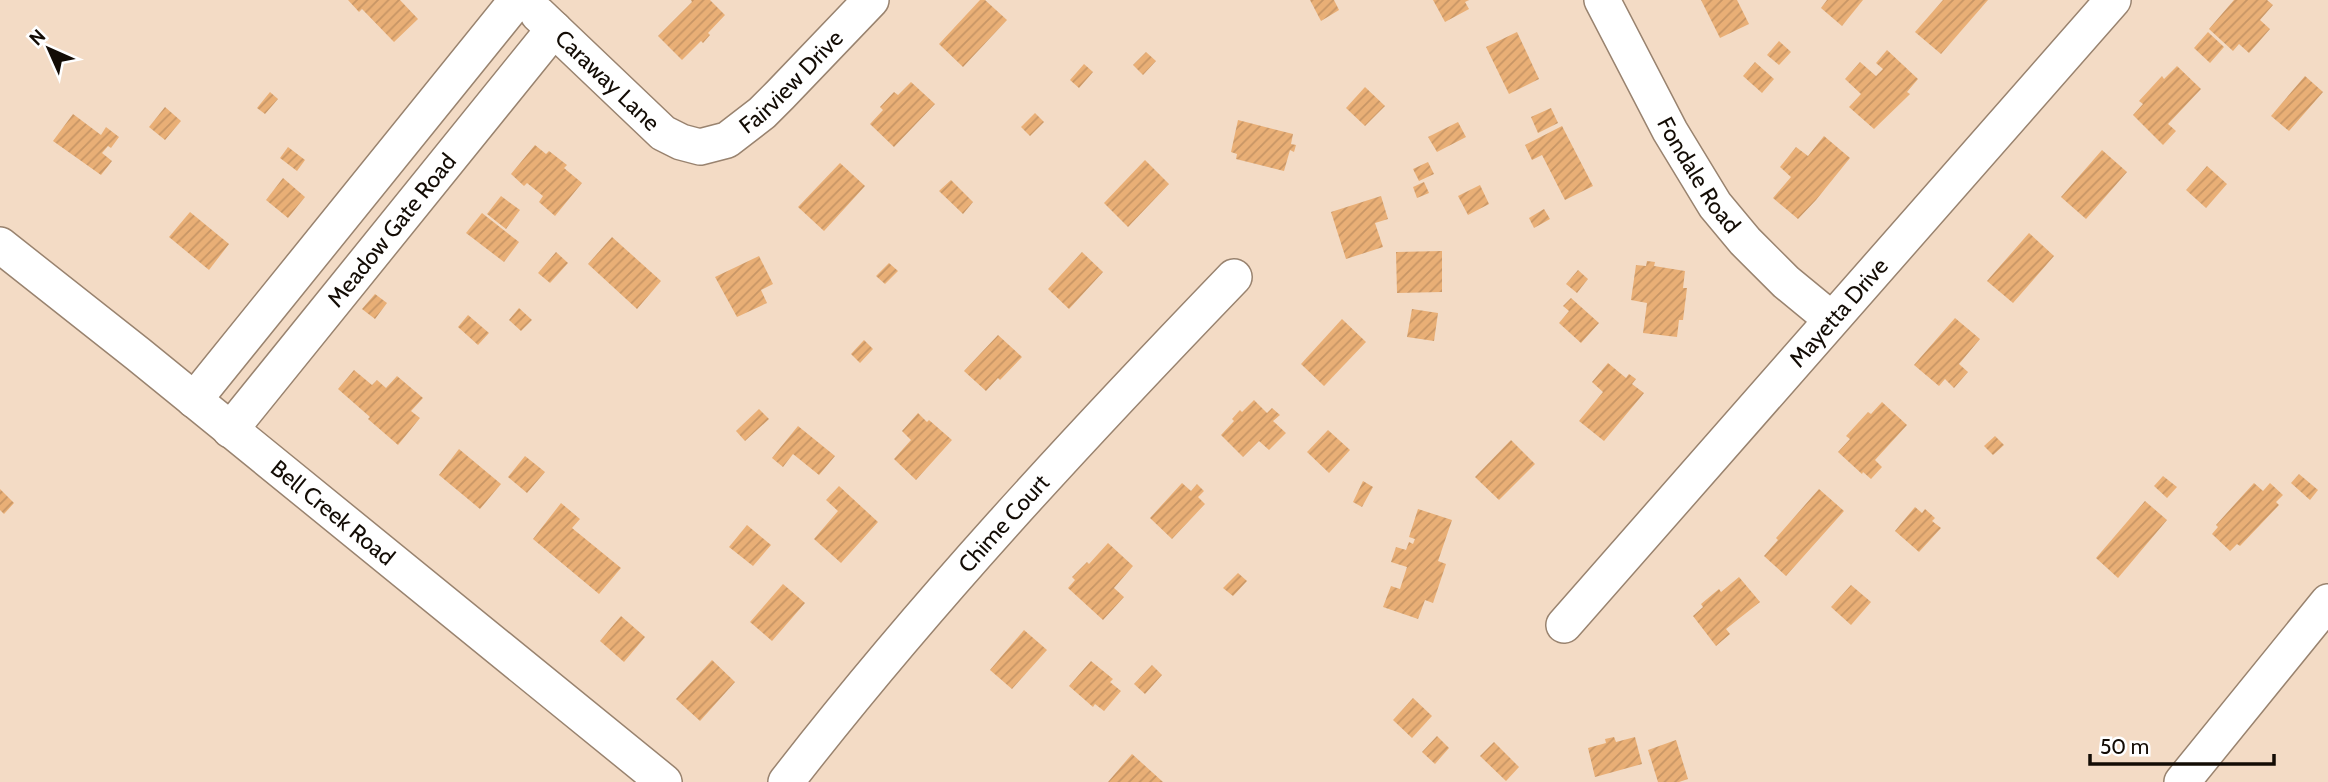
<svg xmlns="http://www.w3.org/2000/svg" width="2328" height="782" font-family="Cabin,sans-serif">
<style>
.building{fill:url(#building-hatch)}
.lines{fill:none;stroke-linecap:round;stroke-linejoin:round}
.minor-casing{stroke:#99836f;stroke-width:38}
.minor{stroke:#fff;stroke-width:35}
.labels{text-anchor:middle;stroke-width:7;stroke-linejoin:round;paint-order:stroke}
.street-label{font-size:23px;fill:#130c05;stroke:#fff}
</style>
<defs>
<pattern id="building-hatch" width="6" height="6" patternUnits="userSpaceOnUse" patternTransform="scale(1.75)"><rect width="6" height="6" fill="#e9af76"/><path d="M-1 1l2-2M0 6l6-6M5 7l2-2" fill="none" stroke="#c79565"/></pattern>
</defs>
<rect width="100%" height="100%" fill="#f3dbc5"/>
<g class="building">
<polygon points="348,0 400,0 418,19 394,42 362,9 359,12"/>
<polygon points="691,0 710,0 725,15 708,33 710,35 703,43 701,41 682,60 658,36 692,2"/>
<polygon points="980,0 985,0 1007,20 963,67 939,44"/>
<polygon points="1310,0 1334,0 1339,10 1321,21"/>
<polygon points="1433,0 1469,0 1465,2 1469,9 1445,22"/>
<polygon points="1701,0 1737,0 1749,24 1720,38"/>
<polygon points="1827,0 1863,0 1842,26 1821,8"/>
<polygon points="1943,0 1988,0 1941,54 1915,32"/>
<polygon points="2234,0 2267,0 2273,5 2260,20 2270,29 2249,53 2239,44 2233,51 2209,29"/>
<polygon points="1517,32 1539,79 1509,94 1486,47"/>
<polygon points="2208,32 2224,47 2210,63 2194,48"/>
<polygon points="1779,41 1791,52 1779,65 1767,55"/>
<polygon points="1887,50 1918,79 1907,92 1910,94 1874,129 1849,107 1861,94 1845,79 1860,62 1876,76 1883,69 1876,63"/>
<polygon points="1146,52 1156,61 1143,75 1133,65"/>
<polygon points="1755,62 1774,79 1762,93 1743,76"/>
<polygon points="1084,64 1093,72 1079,88 1070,80"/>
<polygon points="2177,66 2201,89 2168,124 2176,131 2163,145 2133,115 2143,104 2139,101 2162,76 2164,79"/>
<polygon points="2305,76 2323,92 2289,131 2271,116"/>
<polygon points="911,82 935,104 894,147 870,124 883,110 880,107 894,92 898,95"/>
<polygon points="1365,87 1385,106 1365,126 1346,108"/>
<polygon points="270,92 278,99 265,114 257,108"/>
<polygon points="165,107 181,121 165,140 149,127"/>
<polygon points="1551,108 1558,123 1538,133 1531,117"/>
<polygon points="1035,113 1044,122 1030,136 1021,127"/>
<polygon points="73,114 101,135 106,127 119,137 111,148 108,146 102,153 112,161 101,175 53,141"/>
<polygon points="1238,120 1293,134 1291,144 1296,145 1294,152 1290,150 1284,171 1236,159 1237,154 1231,152"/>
<polygon points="1458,122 1466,137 1437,152 1428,137"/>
<polygon points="1562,126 1593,186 1565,200 1542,155 1532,160 1525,145"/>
<polygon points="1824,136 1850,158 1816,200 1798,219 1773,198 1791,177 1780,167 1796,147 1808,156"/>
<polygon points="535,145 546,154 549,151 567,165 564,168 582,183 555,216 539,202 543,196 527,183 524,186 511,174"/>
<polygon points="288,147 305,160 297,171 280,158"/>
<polygon points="2102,150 2127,172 2086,219 2061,197"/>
<polygon points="1145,160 1169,184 1128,227 1104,203"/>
<polygon points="1428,162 1434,174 1419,181 1413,169"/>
<polygon points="840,163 865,186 824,231 798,207"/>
<polygon points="2207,166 2227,184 2206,208 2186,190"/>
<polygon points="283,178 305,197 288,218 266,200"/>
<polygon points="951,180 973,202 963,214 939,191"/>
<polygon points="1424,182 1429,193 1417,198 1413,187"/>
<polygon points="1480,185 1489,204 1468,215 1458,196"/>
<polygon points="501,196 520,210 506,229 487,214"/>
<polygon points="1381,196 1388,219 1375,223 1383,247 1346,259 1331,212"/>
<polygon points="1544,209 1550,219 1534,228 1529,218"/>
<polygon points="190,212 229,244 209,270 169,237"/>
<polygon points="482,213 519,242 504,262 466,233"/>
<polygon points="2029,233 2054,256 2013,303 1987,281"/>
<polygon points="612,237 661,281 637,309 588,264"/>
<polygon points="1442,251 1442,292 1397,293 1396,252"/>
<polygon points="556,252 568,263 550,283 538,273"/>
<polygon points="1082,252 1103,272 1069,309 1048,289"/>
<polygon points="759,256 773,284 761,290 767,303 737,317 715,277"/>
<polygon points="1647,261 1655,262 1654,266 1685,271 1683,288 1687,288 1683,320 1679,320 1677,337 1643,333 1647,303 1631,300 1636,265 1646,266"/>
<polygon points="889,263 898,271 885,284 876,276"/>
<polygon points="1578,270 1588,279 1577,293 1566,284"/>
<polygon points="375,294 387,303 375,319 362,309"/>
<polygon points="1571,298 1599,323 1581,343 1559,323 1569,311 1563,306"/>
<polygon points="519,308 532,320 521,331 509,320"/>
<polygon points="1412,309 1438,313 1434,341 1407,337"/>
<polygon points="468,315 489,333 478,345 458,327"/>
<polygon points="1955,318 1980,339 1959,364 1968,372 1954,388 1945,379 1939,386 1914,365"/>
<polygon points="1342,319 1366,342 1324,386 1301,364"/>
<polygon points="998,335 1022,357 1000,380 998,378 986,391 964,371"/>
<polygon points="864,340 873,349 860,363 851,354"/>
<polygon points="1608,363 1626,378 1629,374 1636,379 1632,384 1644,393 1604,441 1579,421 1603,392 1592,382"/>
<polygon points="354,370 372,385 377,380 386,388 397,376 423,398 411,411 420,418 398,445 368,419 370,417 338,389"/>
<polygon points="1254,400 1267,413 1272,408 1280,415 1273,421 1286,433 1269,450 1259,441 1243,457 1221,435 1234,421 1232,419 1240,410 1242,412"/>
<polygon points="1882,402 1907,425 1875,460 1882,467 1871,479 1863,472 1862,474 1838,452 1850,439 1846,436 1868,412 1871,414"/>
<polygon points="759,409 769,419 745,441 736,431"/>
<polygon points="918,413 927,422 929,420 952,440 916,480 894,459 911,440 902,431"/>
<polygon points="798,426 835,456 819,475 793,454 783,467 772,458"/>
<polygon points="1328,430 1350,450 1329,473 1307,452"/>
<polygon points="1995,436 2004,445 1993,455 1984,446"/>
<polygon points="1511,440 1535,464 1499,500 1475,477"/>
<polygon points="459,449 501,484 480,509 439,475"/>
<polygon points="525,456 545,472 527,493 508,477"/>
<polygon points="2299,474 2318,490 2310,500 2291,483"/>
<polygon points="2163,476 2177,487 2167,498 2154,486"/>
<polygon points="1363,481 1373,487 1362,507 1353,502"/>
<polygon points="1182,483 1191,491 1197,484 1204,491 1198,497 1205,504 1172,539 1150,518"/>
<polygon points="2254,483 2263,491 2270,483 2283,495 2276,502 2279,505 2240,546 2237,544 2230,551 2212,534 2218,527 2216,525"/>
<polygon points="839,486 878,522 841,563 814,539 838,511 826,500"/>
<polygon points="0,489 14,503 4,514 0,510"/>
<polygon points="1819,489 1844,511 1786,576 1764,556 1778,540 1776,538"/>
<polygon points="2145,501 2167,520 2118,578 2096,558"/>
<polygon points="561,503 580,519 572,528 621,568 599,594 533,539"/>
<polygon points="1915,507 1922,513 1925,509 1935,518 1932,521 1941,528 1919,552 1895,531"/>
<polygon points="1418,509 1452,520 1438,561 1446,564 1433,603 1425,600 1418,619 1383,607 1391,586 1400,589 1407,567 1391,562 1396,547 1406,550 1409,542 1413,544 1415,539 1409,537"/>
<polygon points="747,525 771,545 753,566 729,547"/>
<polygon points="1108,543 1133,566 1114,588 1124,597 1103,620 1068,588 1075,580 1072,577 1087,562 1089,564"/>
<polygon points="1238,573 1247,581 1233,596 1223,588"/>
<polygon points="1739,577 1760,602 1726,629 1730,634 1716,646 1693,616 1703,607 1701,604 1719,589 1721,592"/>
<polygon points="783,584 805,603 772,641 750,622"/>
<polygon points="1851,585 1871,602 1851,625 1831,607"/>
<polygon points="621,616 645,637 624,662 600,641"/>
<polygon points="1024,630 1047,650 1012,689 990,670"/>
<polygon points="712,660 735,682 700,721 676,699"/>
<polygon points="1091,661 1113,679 1110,682 1121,691 1104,711 1095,704 1093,707 1069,686"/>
<polygon points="1152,665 1162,675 1145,694 1134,684"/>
<polygon points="1413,698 1432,716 1412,738 1393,720"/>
<polygon points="1437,736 1449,748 1435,764 1422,752"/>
<polygon points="1614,737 1616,742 1635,737 1642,764 1595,777 1588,748 1606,743 1605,739"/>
<polygon points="1676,740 1688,779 1679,782 1658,782 1648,750"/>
<polygon points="1494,742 1519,767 1506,781 1480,756"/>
<polygon points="1132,754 1163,782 1108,782"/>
</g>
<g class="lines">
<defs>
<g id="minor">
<path id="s1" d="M1602 0 1670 131 1715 205 1745 241 1786 282 1831 319"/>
<path id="s2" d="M538 14 663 133 681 142 700 147 727 140 762 113 780 95 871 0"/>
<path id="s3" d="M0 245 138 354 664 782"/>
<polyline points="194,400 517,0"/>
<path id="s4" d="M230 430 554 29"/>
<path id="s5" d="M1564 625 2113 0"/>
<path id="s6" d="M786 782C924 604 1078 439 1234 277"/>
<polyline points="2182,782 2328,602"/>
</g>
</defs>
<use href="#minor" class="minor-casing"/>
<use href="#minor" class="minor"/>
</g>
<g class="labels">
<g class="street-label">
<text dy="8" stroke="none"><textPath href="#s2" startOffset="96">Caraway Lane</textPath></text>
<text dy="8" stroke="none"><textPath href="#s2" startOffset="327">Fairview Drive</textPath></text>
<text dy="8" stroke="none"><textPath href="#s1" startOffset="200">Fondale Road</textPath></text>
<text dy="8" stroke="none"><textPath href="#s4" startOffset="257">Meadow Gate Road</textPath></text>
<text dy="8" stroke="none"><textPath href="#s5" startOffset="416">Mayetta Drive</textPath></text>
<text dy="8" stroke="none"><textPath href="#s3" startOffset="427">Bell Creek Road</textPath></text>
<text dy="8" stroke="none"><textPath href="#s6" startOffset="338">Chime Court</textPath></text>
</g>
</g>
<g transform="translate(49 49) rotate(315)" stroke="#ffffff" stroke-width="5" paint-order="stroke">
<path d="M0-5L12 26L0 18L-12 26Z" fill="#130c05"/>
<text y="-10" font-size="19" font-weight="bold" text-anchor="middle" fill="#130c05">N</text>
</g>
<path d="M2090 754v10h184v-10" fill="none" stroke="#130c05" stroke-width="3.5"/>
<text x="2100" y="754" font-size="21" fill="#130c05" stroke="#ffffff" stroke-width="5" paint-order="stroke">50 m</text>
</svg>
